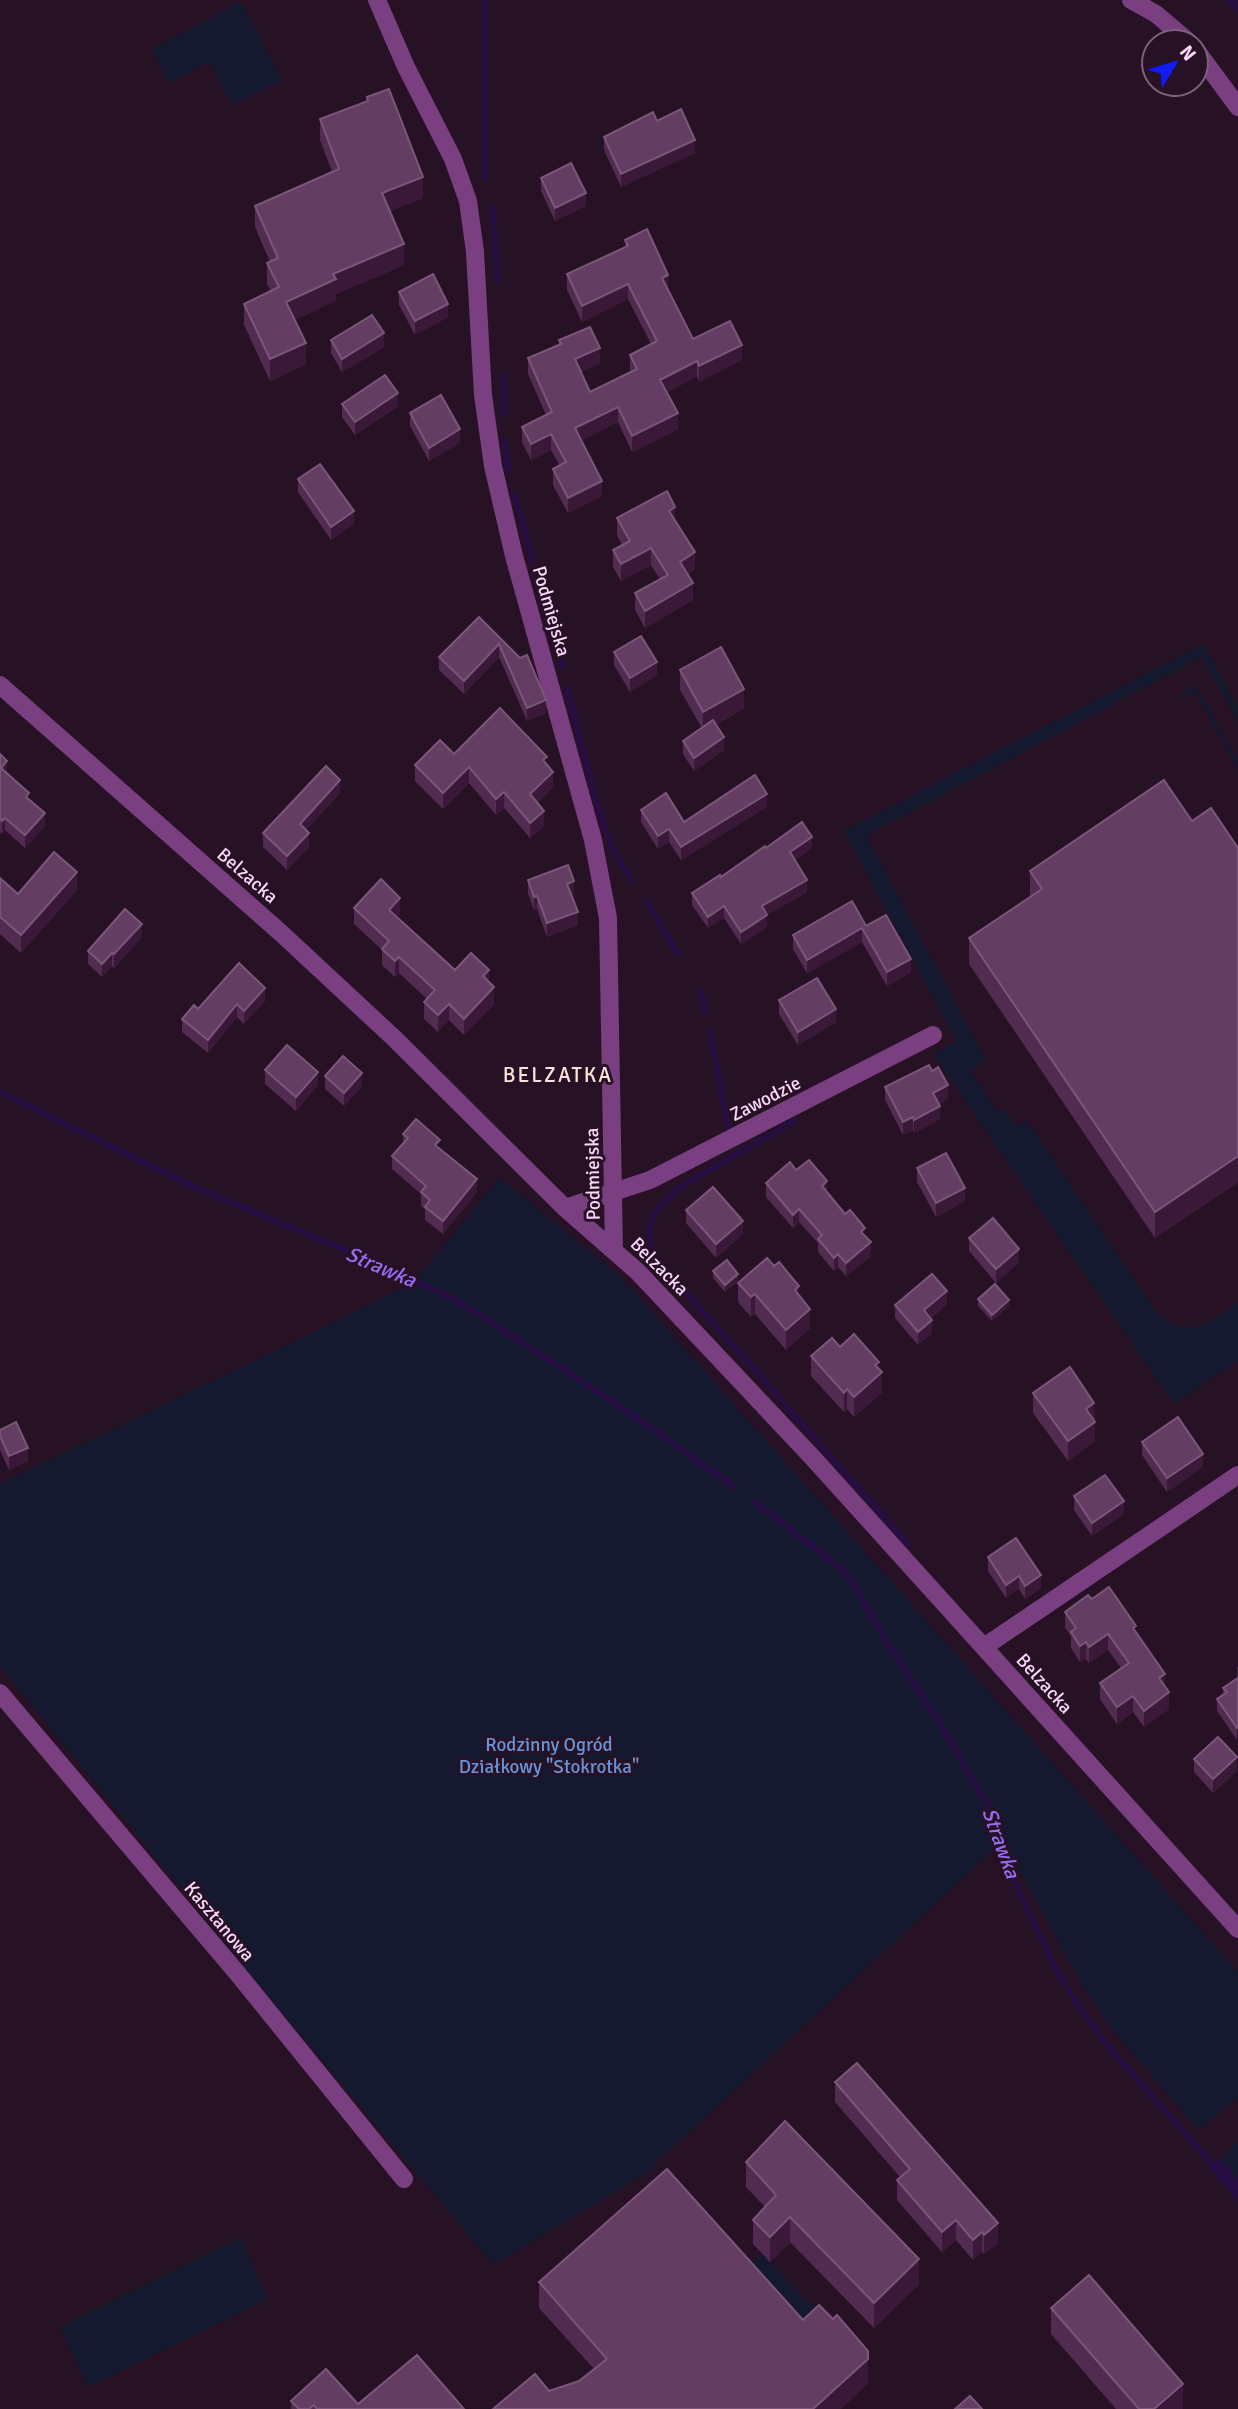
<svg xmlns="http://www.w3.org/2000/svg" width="1238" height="2409" font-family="Signika,sans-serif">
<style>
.green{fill:#14192f}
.water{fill:#270e42}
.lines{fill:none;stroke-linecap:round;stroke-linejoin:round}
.stream{stroke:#270e42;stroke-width:6}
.minor{stroke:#7a3f81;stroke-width:18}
.wall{fill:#522b50}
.shaded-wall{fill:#391937}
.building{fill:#643e62;stroke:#7c567a;stroke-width:2}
.labels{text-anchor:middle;stroke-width:6;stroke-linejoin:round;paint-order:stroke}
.street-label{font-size:19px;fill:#fbd8fc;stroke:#261125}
.park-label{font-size:19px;fill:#6895d9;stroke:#261125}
.neighbourhood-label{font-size:21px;letter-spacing:2px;fill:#fde1da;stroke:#261125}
.water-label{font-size:21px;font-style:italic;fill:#986df6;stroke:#261125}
</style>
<rect width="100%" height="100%" fill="#261125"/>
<g class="green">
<polygon points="241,2 282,80 232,105 209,61 169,84 152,49"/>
<path d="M1203 644 1238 708V722L1202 657 866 836 986 1060 970 1071 998 1112 1004 1109 1016 1126 1026 1120 1156 1311C1186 1342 1208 1323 1238 1303V1361L1174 1404 934 1055 957 1041 844 831Z"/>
<polygon points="1189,687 1199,690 1238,762 1238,770 1195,692 1181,699 1180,694"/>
<polygon points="500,1178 622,1278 1238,1972 1238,2097 1203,2127 1197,2129 1107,2023 1082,1984 1003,1841 659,2160 649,2172 494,2265 288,2020 0,1666 0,1484 412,1284"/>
<polygon points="1238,2142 1238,2178 1220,2159"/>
<polygon points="241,2237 267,2299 88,2387 60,2327"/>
<polygon points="762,2254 831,2324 803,2345 740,2275"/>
</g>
<polygon class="water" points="1220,2159 1238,2178 1238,2202 1209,2169"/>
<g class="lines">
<g class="stream">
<polyline points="485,0 485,179"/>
<polyline points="1229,0 1238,9"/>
<polyline points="492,208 498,281"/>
<polyline points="503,376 504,414"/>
<polyline points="504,441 509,470"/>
<polyline points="515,496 533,561"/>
<polyline points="539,581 562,667"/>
<polyline points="567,689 597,804 612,847 631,880"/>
<polyline points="647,902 678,954"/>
<polyline points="701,991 705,1012"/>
<polyline points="710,1031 729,1131"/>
<polyline points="0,1092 201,1190 388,1268 460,1302 621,1407 736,1488"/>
<path d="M795 1121C772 1134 748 1148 724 1161 689 1182 623 1213 660 1263L908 1544"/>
<polyline points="755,1502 841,1568 852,1581 887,1642 940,1723 988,1805 1009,1870 1057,1971 1070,1992 1101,2038 1218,2171"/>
</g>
<g class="minor">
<polyline points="377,0 406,67 453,159 468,201 475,252 483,395 493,466 514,556 593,840 608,918 614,1250"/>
<polyline points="1131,0 1156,14 1189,42"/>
<polyline points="1196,50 1238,107"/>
<polyline points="0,685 281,933 395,1039 565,1208 638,1272 813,1458 1238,1929"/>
<polyline points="565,1208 650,1180 933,1035"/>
<polyline points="984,1647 1238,1475"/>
<polyline points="0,1693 238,1974 404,2179"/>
</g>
</g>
<g class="wall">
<polygon points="367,97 423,198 390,211 404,265 336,294 336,300 295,320 306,364 270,381 244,325 244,304 271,291 267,284 267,263 270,262 255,227 255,206 332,172 320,140 320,119 367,101"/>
<polygon points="657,121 695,153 621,187 604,150 604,137"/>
<polygon points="541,178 586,206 555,221 541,191"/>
<polygon points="625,240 668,290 693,339 742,360 699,382 697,376 667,392 678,429 632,452 618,422 581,441 602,496 568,513 553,485 553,469 560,466 551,450 531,460 522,442 522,427 546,415 528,374 528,358 559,345 559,340 600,364 581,372 590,392 630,372 630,355 651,344 628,299 582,322 567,290 567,274 625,247"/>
<polygon points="399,292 448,317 415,335 399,305"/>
<polygon points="331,340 384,347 342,372 331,353"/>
<polygon points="342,404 398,406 355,435 342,417"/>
<polygon points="410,413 460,443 429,461 410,426"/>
<polygon points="298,479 354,524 331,540 298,492"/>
<polygon points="617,518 675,521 695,569 688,574 693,600 645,628 635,610 635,593 660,579 651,565 621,581 613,567 613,550 622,545 617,535"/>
<polygon points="479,617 520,658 546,713 527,721 499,657 464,694 439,670 439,657"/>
<polygon points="614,652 657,675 630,692 614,665"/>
<polygon points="680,670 744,708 716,725 724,750 694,771 683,754 683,741 702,728 680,690"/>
<polygon points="0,754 7,774 29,800 45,826 25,848 5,830 2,834 0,832"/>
<polygon points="454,754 547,765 553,787 538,802 544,826 530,838 504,808 496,815 469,783 443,809 415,781 415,765"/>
<polygon points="340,793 306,830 309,847 287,870 263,847 263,833"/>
<polygon points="767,807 681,860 669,842 658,849 641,822 641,810 684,822"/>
<polygon points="1192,821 1238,848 1238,1182 1155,1238 969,964 969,938 1030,897 1030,871"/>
<polygon points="766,848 812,848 795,860 807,892 767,915 767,927 741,944 724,918 708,928 692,905 692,893 721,877"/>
<polygon points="0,878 18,894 77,890 21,953 0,934"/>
<polygon points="528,880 574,895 571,895 578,925 547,937 537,909 534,910 528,894"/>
<polygon points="354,908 400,914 397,917 455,970 489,982 494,1004 464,1035 449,1020 438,1032 424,1019 424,1002 427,999 399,973 395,977 382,965 382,950 354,924"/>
<polygon points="866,926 911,972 887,986 862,942 807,973 793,949 793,935"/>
<polygon points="142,937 114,968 112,966 102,977 88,964 88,951"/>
<polygon points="779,1000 836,1022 798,1045 779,1014"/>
<polygon points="265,1001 244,1024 237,1017 208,1053 182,1032 182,1019 198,1009"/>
<polygon points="265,1070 318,1085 296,1111 265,1084"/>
<polygon points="325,1076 362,1086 344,1106 325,1089"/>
<polygon points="885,1087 948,1099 939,1104 940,1119 914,1133 913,1130 903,1135 885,1100"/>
<polygon points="403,1134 440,1149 477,1192 443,1234 425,1220 425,1209 421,1206 421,1194 392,1169 392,1156 403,1144"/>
<polygon points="917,1168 965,1201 936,1217 917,1182"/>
<polygon points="766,1183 827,1192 865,1236 871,1256 846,1276 838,1267 834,1271 818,1252 818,1243 799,1222 793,1228 766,1197"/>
<polygon points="686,1210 743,1234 716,1258 686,1223"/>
<polygon points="969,1238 1019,1262 996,1283 969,1251"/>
<polygon points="713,1271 738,1281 725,1292 713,1278"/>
<polygon points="738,1283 799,1296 810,1328 786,1350 755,1314 751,1317 738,1302"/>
<polygon points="978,1299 1009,1306 992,1321 978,1306"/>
<polygon points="947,1304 931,1318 932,1333 918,1345 895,1318 895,1305"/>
<polygon points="840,1347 879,1369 882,1392 854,1417 847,1409 844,1412 811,1376 811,1356"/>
<polygon points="1033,1393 1094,1403 1095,1441 1068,1461 1033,1413"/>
<polygon points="0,1430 28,1461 9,1470 0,1450"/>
<polygon points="1142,1442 1203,1467 1167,1492 1142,1455"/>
<polygon points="1074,1496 1124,1514 1092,1536 1074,1510"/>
<polygon points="988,1557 1041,1588 1025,1599 1019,1589 1006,1598 988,1571"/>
<polygon points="1092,1599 1136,1632 1165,1686 1169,1709 1144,1727 1133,1712 1117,1724 1100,1699 1100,1683 1121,1668 1108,1650 1089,1663 1086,1659 1080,1662 1071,1648 1071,1636 1065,1628 1065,1612"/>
<polygon points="1237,1667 1238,1667 1237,1740 1217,1711 1217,1699 1223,1695 1223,1688 1237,1678"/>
<polygon points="1194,1759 1237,1771 1213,1793 1194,1772"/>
<polygon points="835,2082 998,2243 984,2254 982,2252 973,2260 956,2240 942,2252 897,2200 897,2180 900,2177 835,2102"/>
<polygon points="746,2162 919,2284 874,2328 790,2242 770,2262 753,2244 753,2220 765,2207 746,2187"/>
<polygon points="539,2282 803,2320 868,2384 549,2391 579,2381 594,2369 539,2308"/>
<polygon points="1051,2308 1183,2409 1116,2409 1051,2334"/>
<polygon points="291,2401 358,2404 464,2409 291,2409"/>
</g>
<g class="shaded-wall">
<polygon points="695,140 695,153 621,187 621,174"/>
<polygon points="423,177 423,198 382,215 382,193"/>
<polygon points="586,193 586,206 555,221 555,208"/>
<polygon points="404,244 404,265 336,294 336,300 286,324 286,302 333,274"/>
<polygon points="668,275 668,290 662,278"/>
<polygon points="628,284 628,299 582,322 582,306"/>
<polygon points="448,304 448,317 415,335 415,321"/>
<polygon points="384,333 384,347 342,372 342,359"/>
<polygon points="306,343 306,364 270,381 270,359"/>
<polygon points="742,345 742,360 699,382 699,366"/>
<polygon points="600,348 600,364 575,375 575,359"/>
<polygon points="697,361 697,376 660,395 660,380"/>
<polygon points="398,393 398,406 355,435 355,422"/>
<polygon points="618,407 618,422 575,444 575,428"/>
<polygon points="678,413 678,429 632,452 632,436"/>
<polygon points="460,429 460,443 429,461 429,448"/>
<polygon points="551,434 551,450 531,460 531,444"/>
<polygon points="602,481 602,496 568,513 568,498"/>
<polygon points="675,507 675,525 669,511"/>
<polygon points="354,511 354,524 331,540 331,527"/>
<polygon points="651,548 651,565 621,581 621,564"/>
<polygon points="695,552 695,569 680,579 680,562"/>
<polygon points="693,583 693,600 645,628 645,611"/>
<polygon points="499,644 499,657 464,694 464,681"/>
<polygon points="657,662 657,675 630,692 630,678"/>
<polygon points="744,689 744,708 703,732 703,712"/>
<polygon points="546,700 546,713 527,721 527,708"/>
<polygon points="724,737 724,750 694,771 694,758"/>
<polygon points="7,761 7,774 1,768"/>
<polygon points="469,767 469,783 443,809 443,793"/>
<polygon points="553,772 553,787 530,809 530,794"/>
<polygon points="340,780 340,793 300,837 300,824"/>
<polygon points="504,792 504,808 496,815 496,799"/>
<polygon points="767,794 767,807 681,860 681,847"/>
<polygon points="544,811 544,826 530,838 530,823"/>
<polygon points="45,813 45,826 25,848 25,835"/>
<polygon points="5,818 5,830 2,834 2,821"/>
<polygon points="669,829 669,842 658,849 658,836"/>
<polygon points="309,833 309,847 287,870 287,856"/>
<polygon points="812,837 812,848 790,863 790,852"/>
<polygon points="77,872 77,890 21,953 21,935"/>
<polygon points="807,880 807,892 762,918 762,906"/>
<polygon points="574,881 574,895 567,897 567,884"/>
<polygon points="537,896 537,909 534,910 534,897"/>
<polygon points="400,898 400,914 389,926 389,910"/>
<polygon points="724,906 724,918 708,928 708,917"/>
<polygon points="578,912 578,925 547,937 547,923"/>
<polygon points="767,915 767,927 741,944 741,932"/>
<polygon points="142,924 142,937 114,968 114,954"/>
<polygon points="862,928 862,942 807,973 807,960"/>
<polygon points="112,953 112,966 102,977 102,964"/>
<polygon points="399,957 399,973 395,977 395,961"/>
<polygon points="911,959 911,972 887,986 887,972"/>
<polygon points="489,970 489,986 483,976"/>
<polygon points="494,987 494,1004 464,1035 464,1019"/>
<polygon points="265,988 265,1001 244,1024 244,1011"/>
<polygon points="237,1004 237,1017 208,1053 208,1040"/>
<polygon points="449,1004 449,1020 438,1032 438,1015"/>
<polygon points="836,1009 836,1022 798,1045 798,1032"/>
<polygon points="318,1072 318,1085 296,1111 296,1097"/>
<polygon points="362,1073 362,1086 344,1106 344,1093"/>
<polygon points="948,1085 948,1099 933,1107 933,1093"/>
<polygon points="940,1106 940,1119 914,1133 914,1120"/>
<polygon points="913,1117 913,1130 903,1135 903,1122"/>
<polygon points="1238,1156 1238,1182 1155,1238 1155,1212"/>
<polygon points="477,1179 477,1192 443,1234 443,1221"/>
<polygon points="827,1181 827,1195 822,1186"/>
<polygon points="965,1188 965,1201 936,1217 936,1203"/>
<polygon points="799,1209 799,1222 793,1228 793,1215"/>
<polygon points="743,1221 743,1234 716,1258 716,1244"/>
<polygon points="871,1242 871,1256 846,1276 846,1263"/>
<polygon points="1019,1249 1019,1262 996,1283 996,1269"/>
<polygon points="838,1254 838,1267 834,1271 834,1258"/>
<polygon points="738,1274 738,1281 725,1292 725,1285"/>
<polygon points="799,1286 799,1305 795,1290"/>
<polygon points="947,1291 947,1304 924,1323 924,1310"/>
<polygon points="755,1294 755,1314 751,1317 751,1297"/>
<polygon points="1009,1300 1009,1306 992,1321 992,1315"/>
<polygon points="810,1309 810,1328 786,1350 786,1330"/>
<polygon points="932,1320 932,1333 918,1345 918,1332"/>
<polygon points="879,1362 879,1375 882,1372 882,1392 854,1417 854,1397 875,1365"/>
<polygon points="847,1389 847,1409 844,1412 844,1393"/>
<polygon points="1094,1403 1095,1441 1068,1461 1068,1441 1086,1409"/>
<polygon points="28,1448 28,1461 9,1470 9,1456"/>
<polygon points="1203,1454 1203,1467 1167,1492 1167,1478"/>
<polygon points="1124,1501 1124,1514 1092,1536 1092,1523"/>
<polygon points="1041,1575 1041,1588 1025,1599 1025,1586"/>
<polygon points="1019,1576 1019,1589 1006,1598 1006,1585"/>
<polygon points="1108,1634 1108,1650 1089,1663 1089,1647"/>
<polygon points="1086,1642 1086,1659 1080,1662 1080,1646"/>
<polygon points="1165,1674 1165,1690 1159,1678"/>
<polygon points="1169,1692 1169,1709 1144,1727 1144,1711"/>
<polygon points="1133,1696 1133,1712 1117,1724 1117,1707"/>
<polygon points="1237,1757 1237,1771 1213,1793 1213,1779"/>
<polygon points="790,2217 790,2242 770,2262 770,2237"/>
<polygon points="956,2220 956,2240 942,2252 942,2232"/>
<polygon points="998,2223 998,2243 984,2254 984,2235"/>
<polygon points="982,2232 982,2252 973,2260 973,2240"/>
<polygon points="919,2259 919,2284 874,2328 874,2303"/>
<polygon points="868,2351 868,2384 841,2409 813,2409"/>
<polygon points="1183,2384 1183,2409 1154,2409"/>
</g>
<g class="building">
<polygon points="389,89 423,177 382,193 404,244 333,274 336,279 286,302 306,343 270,359 244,304 279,287 267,263 278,258 255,206 339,169 320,119 368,101 367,97"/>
<polygon points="681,109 695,140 621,174 604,137 653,112 657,121"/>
<polygon points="571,163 586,193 555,208 541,178"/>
<polygon points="647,229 668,275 662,278 693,339 730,321 742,345 699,366 697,361 660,380 678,413 632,436 618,407 575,428 602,481 568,498 553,469 566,462 551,434 531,444 522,427 552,412 528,358 561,344 559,340 590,327 600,348 575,359 590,392 637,369 630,355 657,341 628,284 582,306 567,274 628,246 625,240"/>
<polygon points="433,274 448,304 415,321 399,292"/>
<polygon points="372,315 384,333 342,359 331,340"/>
<polygon points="385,375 398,393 355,422 342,404"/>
<polygon points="441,395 460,429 429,448 410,413"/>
<polygon points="320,464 354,511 331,527 298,479"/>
<polygon points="667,491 675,507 669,511 695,552 680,562 693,583 645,611 635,593 668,575 651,548 621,564 613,550 630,541 617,518"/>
<polygon points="479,617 520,658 527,655 546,700 527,708 499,644 464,681 439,657"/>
<polygon points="641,636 657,662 630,678 614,652"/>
<polygon points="721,647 744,689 703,712 680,670"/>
<polygon points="500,708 547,757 543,760 553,772 530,794 544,811 530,823 504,792 496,799 469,767 443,793 415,765 440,740 454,754"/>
<polygon points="713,720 724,737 694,758 683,741"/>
<polygon points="0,754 7,761 1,768 29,793 26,797 45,813 25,835 5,818 2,821 0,819"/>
<polygon points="326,766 340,780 300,824 309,833 287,856 263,833"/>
<polygon points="755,775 767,794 681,847 669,829 658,836 641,810 666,793 684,822"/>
<polygon points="1164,780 1192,821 1211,808 1238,848 1238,1156 1155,1212 969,938 1042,889 1030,871"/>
<polygon points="802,822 812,837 790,852 807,880 762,906 767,915 741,932 724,906 708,917 692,893 720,875 721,877 765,846 766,848"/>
<polygon points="54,852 77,872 21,935 0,917 0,878 18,894"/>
<polygon points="568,865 574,881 567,884 578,912 547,923 537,896 534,897 528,880"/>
<polygon points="381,879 400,898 389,910 455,970 471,953 489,970 483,976 494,987 464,1019 449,1004 438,1015 424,1002 435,990 399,957 395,961 382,949 389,941 354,908"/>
<polygon points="852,901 866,926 886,915 911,959 887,972 862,928 807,960 793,935"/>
<polygon points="125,909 142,924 114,954 112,953 102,964 88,951"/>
<polygon points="239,963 265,988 244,1011 237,1004 208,1040 182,1019 194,1005 198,1009"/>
<polygon points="817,978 836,1009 798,1032 779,1000"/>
<polygon points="287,1045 318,1072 296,1097 265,1070"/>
<polygon points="343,1056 362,1073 344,1093 325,1076"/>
<polygon points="929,1065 932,1071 938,1067 948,1085 933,1093 940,1106 914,1120 913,1117 903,1122 885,1087"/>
<polygon points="416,1119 440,1140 435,1145 477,1179 443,1221 425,1207 430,1200 421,1192 426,1186 392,1156 408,1138 403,1134"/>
<polygon points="946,1153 965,1188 936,1203 917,1168"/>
<polygon points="809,1160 827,1181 822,1186 845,1214 850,1210 865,1228 861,1232 871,1242 846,1263 838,1254 834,1258 818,1239 822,1235 799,1209 793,1215 766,1183 790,1162 796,1170"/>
<polygon points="713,1187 743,1221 716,1244 686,1210"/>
<polygon points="993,1218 1019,1249 996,1269 969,1238"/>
<polygon points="767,1258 774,1266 779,1262 799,1286 795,1290 810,1309 786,1330 755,1294 751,1297 738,1283"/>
<polygon points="727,1260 738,1274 725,1285 713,1271"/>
<polygon points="932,1274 947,1291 924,1310 932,1320 918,1332 895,1305"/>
<polygon points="995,1284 1009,1300 992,1315 978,1299"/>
<polygon points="854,1334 879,1362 875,1365 882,1372 854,1397 847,1389 844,1393 811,1356 832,1338 840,1347"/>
<polygon points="1070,1367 1094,1403 1086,1409 1095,1422 1068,1441 1033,1393"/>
<polygon points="1178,1417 1203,1454 1167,1478 1142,1442"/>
<polygon points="16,1422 28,1448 9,1456 0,1436 0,1430"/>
<polygon points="1105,1475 1124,1501 1092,1523 1074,1496"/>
<polygon points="1016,1538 1041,1575 1025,1586 1019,1576 1006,1585 988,1557"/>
<polygon points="1109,1587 1136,1626 1133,1628 1165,1674 1159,1678 1169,1692 1144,1711 1133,1696 1117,1707 1100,1683 1129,1663 1108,1634 1089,1647 1086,1642 1080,1646 1071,1632 1076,1628 1065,1612 1088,1595 1092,1599"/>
<polygon points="1238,1678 1238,1727 1237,1728 1217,1699 1227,1692 1223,1688"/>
<polygon points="1218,1737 1237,1757 1213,1779 1194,1759"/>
<polygon points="857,2063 998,2223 984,2235 982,2232 973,2240 956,2220 942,2232 897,2180 910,2169 835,2082"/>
<polygon points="785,2121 919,2259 874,2303 790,2217 770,2237 753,2220 776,2195 746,2162"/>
<polygon points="667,2169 803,2320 819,2305 833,2319 837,2315 868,2351 868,2359 813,2409 493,2409 535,2374 549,2391 579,2381 607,2359 539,2282"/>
<polygon points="1089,2275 1183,2384 1154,2409 1139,2409 1051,2308"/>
<polygon points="417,2355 464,2409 317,2409 314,2405 309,2409 299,2409 291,2401 326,2369 358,2404"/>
<polygon points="970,2396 982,2409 955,2409"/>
</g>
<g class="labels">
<g class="street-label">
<text transform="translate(552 611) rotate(74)" y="7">Podmiejska</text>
<text transform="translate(248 875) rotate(41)" y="7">Belzacka</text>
<text transform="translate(765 1098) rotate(-27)" y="7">Zawodzie</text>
<text transform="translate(592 1174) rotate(-91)" y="7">Podmiejska</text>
<text transform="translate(660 1266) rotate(45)" y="7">Belzacka</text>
<text transform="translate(1045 1683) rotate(48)" y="7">Belzacka</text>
<text transform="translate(220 1921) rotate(50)" y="7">Kasztanowa</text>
</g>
<g class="park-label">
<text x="549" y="1751">Rodzinny Ogród<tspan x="549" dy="22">Działkowy "Stokrotka"</tspan></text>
</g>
<g class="neighbourhood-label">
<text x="558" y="1082">BELZATKA</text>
</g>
<g class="water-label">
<text transform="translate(381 1267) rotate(23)" y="7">Strawka</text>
<text transform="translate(1001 1843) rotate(70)" y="7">Strawka</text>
</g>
</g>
<g transform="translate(1175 63) rotate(52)"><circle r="33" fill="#261125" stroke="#7b617b" stroke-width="2"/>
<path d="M0-5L12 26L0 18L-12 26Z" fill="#111cf0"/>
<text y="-10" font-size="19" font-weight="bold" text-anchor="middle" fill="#fbd8fc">N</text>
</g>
</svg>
